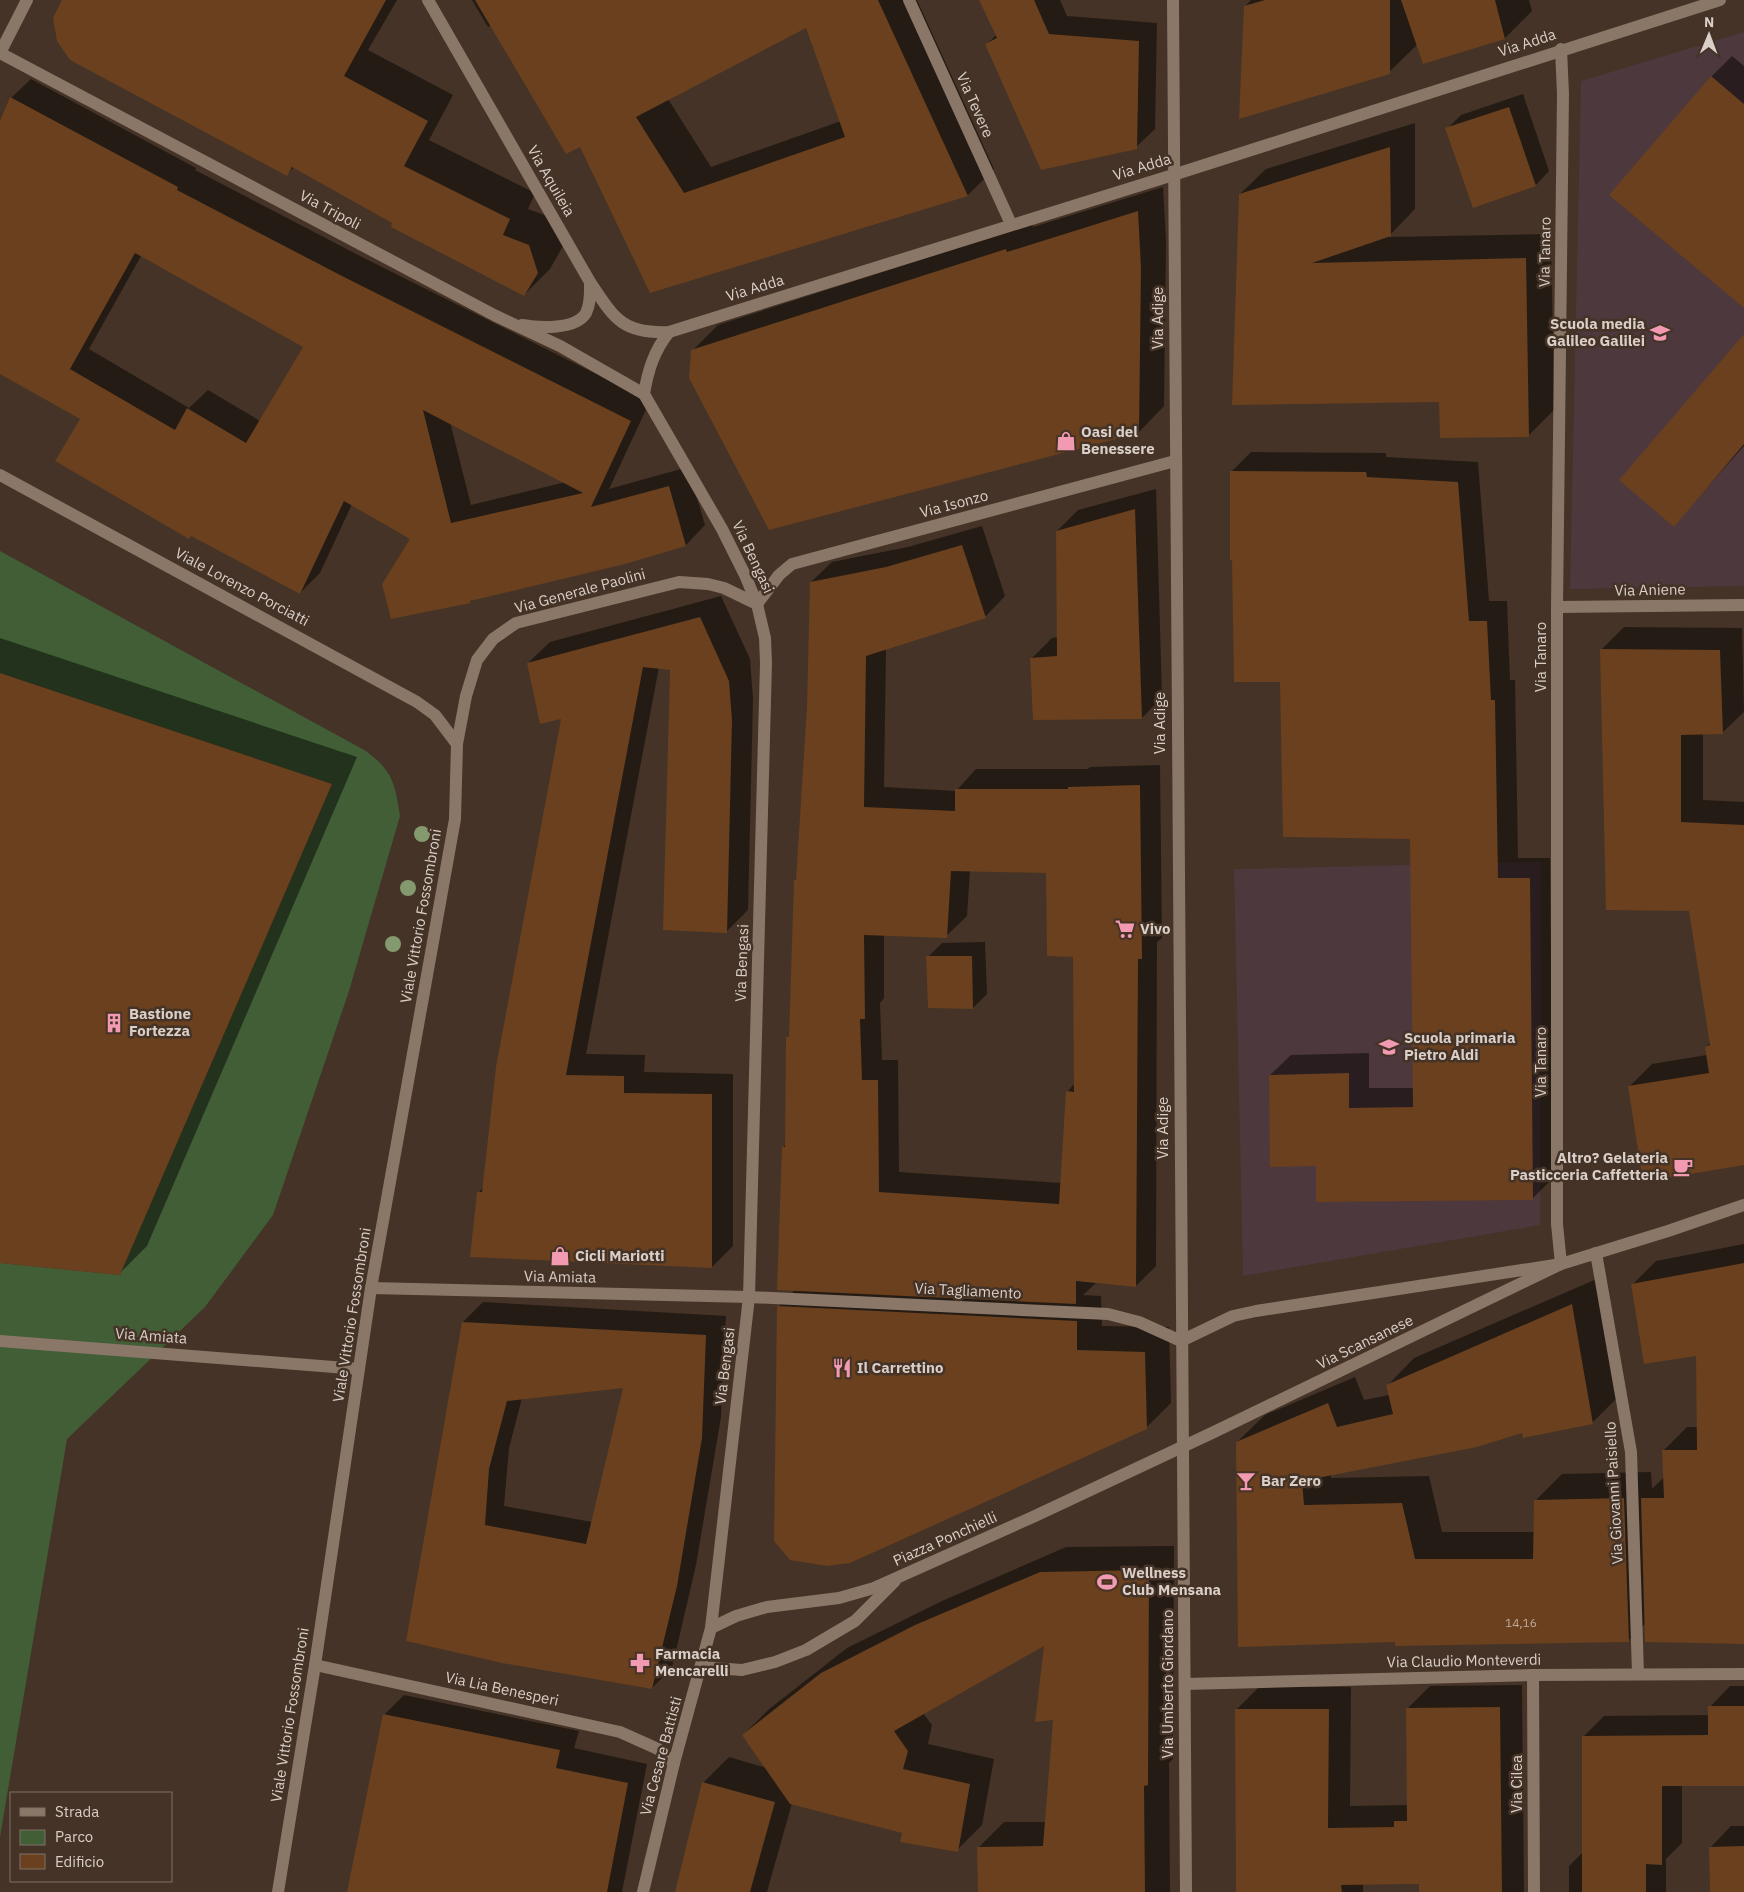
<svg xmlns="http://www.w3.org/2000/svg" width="1744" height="1892" font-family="'IBM Plex Sans',sans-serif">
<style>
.education{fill:#4d383d}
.green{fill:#425e37}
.shadow{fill:#0007;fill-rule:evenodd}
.building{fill:#6a401e;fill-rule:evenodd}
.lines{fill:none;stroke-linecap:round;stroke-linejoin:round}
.minor{stroke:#8a7768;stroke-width:12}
.tree{fill:#85996e}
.labels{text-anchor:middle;stroke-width:5;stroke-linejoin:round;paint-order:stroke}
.number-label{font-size:12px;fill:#beab9e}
.street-label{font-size:15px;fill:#dacfc8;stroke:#443326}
.poi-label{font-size:15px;font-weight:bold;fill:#dacfc8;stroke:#443326;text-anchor:start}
</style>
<rect width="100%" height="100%" fill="#443326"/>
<g class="education">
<polygon points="1744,32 1744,586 1570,589 1581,81"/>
<polygon points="1541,862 1540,1225 1243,1276 1234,869"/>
</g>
<path class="green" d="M0 551 366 751C393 771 395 784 400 816L349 991 273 1215 205 1307 67 1439 0 1837V1263L120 1275 332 784 0 673Z"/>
<g class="shadow">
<polygon points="64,0 397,0 368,50 453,95 429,140 535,193 528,209 555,219 563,246 550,269 524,295 294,167 287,174"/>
<path d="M472 0H917L994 169 968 195 651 291 580 145 492 25 488 27ZM807 26 841 121 711 167 668 99Z"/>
<polygon points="981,0 1060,0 1067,16 1157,23 1155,129 1136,147 987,44 996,35"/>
<polygon points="1251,0 1529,0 1532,11 1505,38 1418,44 1389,72 1245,6"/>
<polygon points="1732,56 1744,66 1744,307 1611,195 1712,76"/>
<path d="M31 79 196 168 195 170 362 257 650 401 609 489 688 467 705 525 686 545 625 563 473 599 470 602 411 538 352 504 320 573 300 593 82 418 0 372V124L11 98ZM141 256 304 346 260 421 208 390 189 408 89 349ZM450 422 566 482 471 505Z"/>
<polygon points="1523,94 1549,171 1536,185 1447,129 1461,115"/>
<polygon points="1415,123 1415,209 1388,237 1551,234 1554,410 1529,435 1440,401 1240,194 1266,169"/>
<polygon points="1163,187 1166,242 1164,406 1139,432 692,351 718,325 1032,224 1033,227"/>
<polygon points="1744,336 1744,446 1674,525"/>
<polygon points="1251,452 1386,453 1386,457 1478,462 1489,601 1507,601 1510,680 1515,680 1518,858 1550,858 1553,1178 1533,1198 1317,1165 1270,1075 1291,1055 1369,1053 1369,1088 1414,1088 1411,838 1281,681 1231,472"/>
<polygon points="1156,489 1162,697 1142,718 1031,659 1052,638 1058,637 1057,531 1078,510"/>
<path d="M982 526 1005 596 985 617 886 649 884 787 956 791 976 769H1088L1090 767 1160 765 1162 938 1157 942 1156 1266 1136 1286 1096 1283 1083 1295 1101 1296 1102 1326 1169 1327 1171 1403 1146 1428 778 1307 795 1290 783 1147 786 1144 788 1038 790 1036 795 880 797 878 808 706 811 582 832 562 908 547ZM970 870 1048 871 1074 956 1075 1083 1067 1092 1062 1183 899 1172 898 1060H882L880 1003 884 998V934L946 936 967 916Z"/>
<polygon points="721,596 750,659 753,699 748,910 727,931 672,669 659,667 586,1054 645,1055 644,1072 733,1074 733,1246 712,1267 478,1193 484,1187 563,717 528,663 550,642"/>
<polygon points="1624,627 1742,628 1744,712 1722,733 1703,733 1703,800 1744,802 1744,1164 1629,1087 1652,1064 1707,1055 1706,1047 1711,1042 1690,910 1601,650"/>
<polygon points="0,638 357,757 147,1246 120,1273 0,1262"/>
<polygon points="985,942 987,994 973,1008 928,957 942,943"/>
<polygon points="1744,1244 1744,1642 1646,1623 1628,1641 1397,1640 1237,1442 1265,1415 1355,1377 1364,1400 1389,1395 1387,1386 1414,1358 1599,1278 1619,1396 1592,1423 1523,1431 1331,1474 1331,1478 1429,1476 1442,1532 1535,1532 1535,1501 1562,1474 1651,1472 1652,1489 1665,1476 1663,1451 1687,1427 1698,1427 1697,1355 1632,1285 1656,1261"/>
<path d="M483 1302 726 1316 721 1417 696 1565 672 1668 652 1688 408 1640 463 1322ZM625 1386 592 1522 504 1506 509 1448 522 1398Z"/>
<polygon points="1174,1546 1173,1759 1169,1763 1170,1892 979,1892 979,1847 1004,1822 1046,1822 1054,1719 1046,1644 923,1713 932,1725 928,1744 994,1759 982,1825 957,1850 903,1832 792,1803 767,1892 676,1892 704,1782 729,1757 767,1768 743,1735 768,1710 847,1648 942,1601 1066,1547"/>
<polygon points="1522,1685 1524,1892 1420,1892 1420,1883 1363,1883 1363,1892 1238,1892 1237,1709 1259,1687 1351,1687 1350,1806 1408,1805 1407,1709 1430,1686"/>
<polygon points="1730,1686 1744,1686 1744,1785 1682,1784 1682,1843 1666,1859 1666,1892 1569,1892 1569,1866 1584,1851 1583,1737 1604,1716 1710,1715 1710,1707"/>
<polygon points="404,1695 579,1731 574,1748 647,1764 622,1892 348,1892 385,1714"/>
<polygon points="1731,1826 1744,1826 1744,1892 1711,1892 1711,1847"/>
</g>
<g class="building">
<polygon points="62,0 386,0 344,76 428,121 404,166 510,219 503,235 529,245 538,273 524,296 391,227 392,223 292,167 287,176 70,60 57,41 53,18"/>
<path d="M475 0H878L968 196 650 293 580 147 566 154ZM806 28 845 137 684 193 636 117Z"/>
<polygon points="979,0 1034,0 1049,34 1139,41 1137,149 1041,170 985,44 997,38"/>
<polygon points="1265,0 1390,0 1390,74 1239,119 1244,6"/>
<polygon points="1401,0 1495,0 1505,39 1423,64"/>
<polygon points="1711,76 1744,104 1744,308 1609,195"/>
<path d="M10 97 178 187 177 190 342 276 631 421 591 507 669 486 686 546 625 564 470 601 471 603 391 619 382 584 410 539 344 501 300 594 191 536 189 539 55 461 80 419 0 374V121ZM135 253 303 347 246 443 187 408 175 430 70 369ZM423 410 583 493 451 523Z"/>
<polygon points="1509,107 1536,186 1473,208 1445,128"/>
<polygon points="1390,147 1391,236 1312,263 1526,258 1529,437 1440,438 1439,402 1232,405 1239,194"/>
<polygon points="1138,211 1141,268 1139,433 769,530 689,378 691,350 1006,249 1007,252"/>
<polygon points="1744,334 1744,444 1674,527 1619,480"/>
<polygon points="1230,471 1366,472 1367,477 1458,482 1469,621 1487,621 1491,700 1495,700 1498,878 1530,878 1533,1200 1316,1202 1316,1166 1270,1167 1269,1075 1349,1073 1349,1108 1413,1107 1410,839 1283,837 1280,682 1234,682 1232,560 1230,560"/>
<polygon points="1135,509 1142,719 1033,720 1030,658 1057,656 1056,531"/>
<path d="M962 545 986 618 866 656 864 807 955 811V789H1068V787L1140 785 1142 959H1138L1136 1287 1076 1281V1304L777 1290 782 1146 785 1147 786 1037H789L794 880H796L807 706 810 582 886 567ZM951 871 1046 873 1047 956 1073 957 1074 1092 1066 1091 1059 1204 879 1192 878 1080H862L860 1019H865L864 935 947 938Z"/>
<polygon points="700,617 729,681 732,720 727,933 663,930 670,670 643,667 566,1075 624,1076 624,1093 712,1094 712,1268 470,1257 477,1192 482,1192 496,1067 561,719 540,724 527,663"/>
<polygon points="1600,649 1720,650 1723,734 1681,735 1681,822 1744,825 1744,1165 1643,1182 1628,1086 1709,1073 1705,1047 1710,1045 1689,911 1606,910"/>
<polygon points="0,673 332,784 120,1275 0,1263"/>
<polygon points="926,956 972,956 973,1009 928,1008"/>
<polygon points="1744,1263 1744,1644 1645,1642 1641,1498 1664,1498 1662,1450 1697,1450 1696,1356 1644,1364 1631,1284"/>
<polygon points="1572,1304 1593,1424 1523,1438 1522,1433 1477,1447 1302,1481 1304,1505 1402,1503 1415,1559 1533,1559 1534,1500 1624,1498 1629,1642 1395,1646 1395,1642 1238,1647 1236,1442 1328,1403 1337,1427 1393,1414 1386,1385"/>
<polygon points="777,1306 1077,1321 1077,1350 1145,1352 1147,1429 850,1563 827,1566 790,1560 774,1541"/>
<path d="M462 1322 706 1335 702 1438 677 1586 652 1689 502 1663 406 1641ZM623 1388 586 1544 485 1525 489 1469 507 1401Z"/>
<polygon points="1149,1570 1148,1785 1144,1786 1145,1892 978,1892 977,1847 1043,1846 1053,1720 1035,1722 1044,1646 894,1731 908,1751 903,1769 970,1784 958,1852 900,1842 902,1833 790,1804 742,1735 821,1673 915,1625 1040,1572"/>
<polygon points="1708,1706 1744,1706 1744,1786 1662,1786 1662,1865 1646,1864 1646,1892 1582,1892 1582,1736 1708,1735"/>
<polygon points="1500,1707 1502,1892 1419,1892 1419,1884 1341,1885 1342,1892 1236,1892 1235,1709 1329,1709 1328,1828 1394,1827 1394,1821 1407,1821 1406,1708"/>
<polygon points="383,1714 560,1750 556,1768 628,1783 607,1892 347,1892"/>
<polygon points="702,1782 775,1802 750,1892 675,1892"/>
<polygon points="1744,1846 1744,1892 1710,1892 1709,1847"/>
</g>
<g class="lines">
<g class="minor">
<path d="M428 0 590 282C590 292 591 303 586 313 576 330 539 328 522 325"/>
<polyline points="909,0 1011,224"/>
<polyline points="1173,0 1186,1892"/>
<polyline points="0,53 494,315 560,346 644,394"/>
<polyline points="0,53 27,0"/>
<path d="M590 282C614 318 622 334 669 332L1173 175 1720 0"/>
<polyline points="0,475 417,702 435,715 457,744"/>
<polyline points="757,604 779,575 792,564 1175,461"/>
<polyline points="1557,607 1744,605"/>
<polyline points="1596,1253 1631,1452 1638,1674"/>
<polyline points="1561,1264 1557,1224 1557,607 1563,94 1561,49"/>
<polyline points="371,1288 749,1297 1108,1314 1139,1322 1181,1341 1233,1316 1256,1311 1561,1264"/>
<polyline points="0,1341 359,1369"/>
<polyline points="711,1628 736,1616 767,1607 839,1598 874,1588 1035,1516 1214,1432 1561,1264 1668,1231 1744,1205"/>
<polyline points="315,1665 620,1732 658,1749 674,1763"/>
<polyline points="701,1667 742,1670 775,1662 806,1650 855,1621 895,1581"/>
<polyline points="1533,1675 1534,1892"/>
<polyline points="1185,1684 1533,1675 1744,1674"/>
<polyline points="278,1892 315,1665 371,1288 455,819 457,744 466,696 477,660 493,639 516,623 679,582 708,584 724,588 757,604"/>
<path d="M643 1892 674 1763 711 1628 749 1297 766 663 765 638 757 604 745 575 722 529 644 394C648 370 654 351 669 332"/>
</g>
</g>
<g class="tree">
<circle cx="422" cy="834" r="8"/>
<circle cx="408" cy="888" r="8"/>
<circle cx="393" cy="944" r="8"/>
</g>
<defs>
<symbol id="school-bare" viewBox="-9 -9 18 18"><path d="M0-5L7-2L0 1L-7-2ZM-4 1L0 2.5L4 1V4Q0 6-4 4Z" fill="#f19ab1" stroke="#443326" stroke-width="2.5" paint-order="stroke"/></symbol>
<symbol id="shop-bare" viewBox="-9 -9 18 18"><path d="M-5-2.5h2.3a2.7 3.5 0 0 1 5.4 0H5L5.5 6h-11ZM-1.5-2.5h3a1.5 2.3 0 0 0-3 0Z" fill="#f19ab1" stroke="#443326" stroke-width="2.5" paint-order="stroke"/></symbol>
<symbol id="supermarket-bare" viewBox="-9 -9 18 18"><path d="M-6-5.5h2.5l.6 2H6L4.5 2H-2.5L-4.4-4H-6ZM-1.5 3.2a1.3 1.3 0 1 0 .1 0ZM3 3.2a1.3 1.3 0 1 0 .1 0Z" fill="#f19ab1" stroke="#443326" stroke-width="2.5" paint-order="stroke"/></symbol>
<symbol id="building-bare" viewBox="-9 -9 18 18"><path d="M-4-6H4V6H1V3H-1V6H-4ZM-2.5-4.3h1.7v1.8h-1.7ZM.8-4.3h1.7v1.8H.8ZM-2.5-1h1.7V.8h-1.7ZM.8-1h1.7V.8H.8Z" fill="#f19ab1" stroke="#443326" stroke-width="2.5" paint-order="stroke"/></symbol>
<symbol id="cafe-bare" viewBox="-9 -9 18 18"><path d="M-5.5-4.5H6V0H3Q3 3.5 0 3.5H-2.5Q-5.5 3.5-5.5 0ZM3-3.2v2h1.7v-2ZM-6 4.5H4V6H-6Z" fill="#f19ab1" stroke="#443326" stroke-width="2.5" paint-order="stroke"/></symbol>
<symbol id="restaurant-bare" viewBox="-9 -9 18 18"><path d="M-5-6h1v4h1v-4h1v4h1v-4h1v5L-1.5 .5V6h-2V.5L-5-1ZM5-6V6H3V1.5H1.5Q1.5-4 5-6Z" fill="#f19ab1" stroke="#443326" stroke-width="2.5" paint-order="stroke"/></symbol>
<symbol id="bar-bare" viewBox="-9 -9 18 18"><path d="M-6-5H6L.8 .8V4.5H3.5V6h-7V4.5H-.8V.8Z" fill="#f19ab1" stroke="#443326" stroke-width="2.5" paint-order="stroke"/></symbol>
<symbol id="stadium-bare" viewBox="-9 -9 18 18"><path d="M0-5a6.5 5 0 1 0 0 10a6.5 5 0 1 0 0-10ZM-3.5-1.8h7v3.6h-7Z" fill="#f19ab1" stroke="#443326" stroke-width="2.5" paint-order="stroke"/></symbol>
<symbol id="pharmacy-bare" viewBox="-9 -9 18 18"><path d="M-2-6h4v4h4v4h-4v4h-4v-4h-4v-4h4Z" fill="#f19ab1" stroke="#443326" stroke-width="2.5" paint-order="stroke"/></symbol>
</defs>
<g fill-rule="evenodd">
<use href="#school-bare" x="1646" y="319" width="28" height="28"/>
<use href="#shop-bare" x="1052" y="427" width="28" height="28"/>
<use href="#supermarket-bare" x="1111" y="915" width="28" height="28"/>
<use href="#building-bare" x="100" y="1009" width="28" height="28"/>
<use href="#school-bare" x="1375" y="1033" width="28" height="28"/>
<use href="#cafe-bare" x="1669" y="1153" width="28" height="28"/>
<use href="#shop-bare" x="546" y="1242" width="28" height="28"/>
<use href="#restaurant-bare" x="828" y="1354" width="28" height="28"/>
<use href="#bar-bare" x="1232" y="1467" width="28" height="28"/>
<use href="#stadium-bare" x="1093" y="1568" width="28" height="28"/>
<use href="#pharmacy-bare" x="626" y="1649" width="28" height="28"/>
</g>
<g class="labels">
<g class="number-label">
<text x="1521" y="1627">14,16</text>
</g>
<g class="street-label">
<text transform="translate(1527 43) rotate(-18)" y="5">Via Adda</text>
<text transform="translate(975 105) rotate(66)" y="5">Via Tevere</text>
<text transform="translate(1142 167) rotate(-17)" y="5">Via Adda</text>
<text transform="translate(551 181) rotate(60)" y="5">Via Aquileia</text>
<text transform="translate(330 210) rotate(28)" y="5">Via Tripoli</text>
<text transform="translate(1545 252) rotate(-89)" y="5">Via Tanaro</text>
<text transform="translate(755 288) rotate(-17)" y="5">Via Adda</text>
<text transform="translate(1158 318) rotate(-90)" y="5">Via Adige</text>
<text transform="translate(954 504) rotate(-15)" y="5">Via Isonzo</text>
<text transform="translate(753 557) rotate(65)" y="5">Via Bengasi</text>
<text transform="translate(242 587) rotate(28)" y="5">Viale Lorenzo Porciatti</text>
<text transform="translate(1650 590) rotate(-1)" y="5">Via Aniene</text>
<text transform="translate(580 591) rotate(-15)" y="5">Via Generale Paolini</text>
<text transform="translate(1541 657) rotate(-90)" y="5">Via Tanaro</text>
<text transform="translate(1160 723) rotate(-90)" y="5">Via Adige</text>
<text transform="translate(421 916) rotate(-80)" y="5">Viale Vittorio Fossombroni</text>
<text transform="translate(742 963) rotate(-88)" y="5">Via Bengasi</text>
<text transform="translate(1541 1062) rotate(-90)" y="5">Via Tanaro</text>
<text transform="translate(1163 1128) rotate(-90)" y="5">Via Adige</text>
<text transform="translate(560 1277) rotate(1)" y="5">Via Amiata</text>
<text transform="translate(968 1291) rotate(3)" y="5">Via Tagliamento</text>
<text transform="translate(352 1315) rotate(-81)" y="5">Viale Vittorio Fossombroni</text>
<text transform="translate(151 1336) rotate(4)" y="5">Via Amiata</text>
<text transform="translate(1365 1342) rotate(-26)" y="5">Via Scansanese</text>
<text transform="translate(725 1366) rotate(-83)" y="5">Via Bengasi</text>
<text transform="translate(1614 1493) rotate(-93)" y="5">Via Giovanni Paisiello</text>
<text transform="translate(945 1539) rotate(-24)" y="5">Piazza Ponchielli</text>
<text transform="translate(1464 1661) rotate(-1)" y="5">Via Claudio Monteverdi</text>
<text transform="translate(1168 1684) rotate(-90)" y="5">Via Umberto Giordano</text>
<text transform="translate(502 1689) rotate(12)" y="5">Via Lia Benesperi</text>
<text transform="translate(290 1715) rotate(-81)" y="5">Viale Vittorio Fossombroni</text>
<text transform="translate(661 1756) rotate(-75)" y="5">Via Cesare Battisti</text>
<text transform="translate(1517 1784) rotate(-90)" y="5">Via Cilea</text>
</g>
<g class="poi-label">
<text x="1645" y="329" text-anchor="end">Scuola media<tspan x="1645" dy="17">Galileo Galilei</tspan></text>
<text x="1081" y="437">Oasi del<tspan x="1081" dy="17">Benessere</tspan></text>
<text x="1140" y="934">Vivo</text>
<text x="129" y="1019">Bastione<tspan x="129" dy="17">Fortezza</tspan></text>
<text x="1404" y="1043">Scuola primaria<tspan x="1404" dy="17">Pietro Aldi</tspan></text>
<text x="1668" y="1163" text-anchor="end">Altro? Gelateria<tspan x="1668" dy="17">Pasticceria Caffetteria</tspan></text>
<text x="575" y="1261">Cicli Mariotti</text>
<text x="857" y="1373">Il Carrettino</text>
<text x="1261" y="1486">Bar Zero</text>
<text x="1122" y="1578">Wellness<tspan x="1122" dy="17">Club Mensana</tspan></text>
<text x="655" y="1659">Farmacia<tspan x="655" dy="17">Mencarelli</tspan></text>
</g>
</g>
<rect x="10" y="1792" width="162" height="90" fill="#443326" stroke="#807167"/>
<rect x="20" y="1808" width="25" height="8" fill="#8a7768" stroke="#807167"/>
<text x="55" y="1817" font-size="15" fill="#dacfc8">Strada</text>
<rect x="20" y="1830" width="25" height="15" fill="#425e37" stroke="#807167"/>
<text x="55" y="1842" font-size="15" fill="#dacfc8">Parco</text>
<rect x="20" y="1854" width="25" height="15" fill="#6a401e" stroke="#807167"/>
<text x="55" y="1867" font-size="15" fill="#dacfc8">Edificio</text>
<g transform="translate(1709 35) rotate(1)" stroke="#443326" stroke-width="4" paint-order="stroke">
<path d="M0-4L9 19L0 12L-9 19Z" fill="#dacfc8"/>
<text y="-8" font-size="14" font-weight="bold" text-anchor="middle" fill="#dacfc8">N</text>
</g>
</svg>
